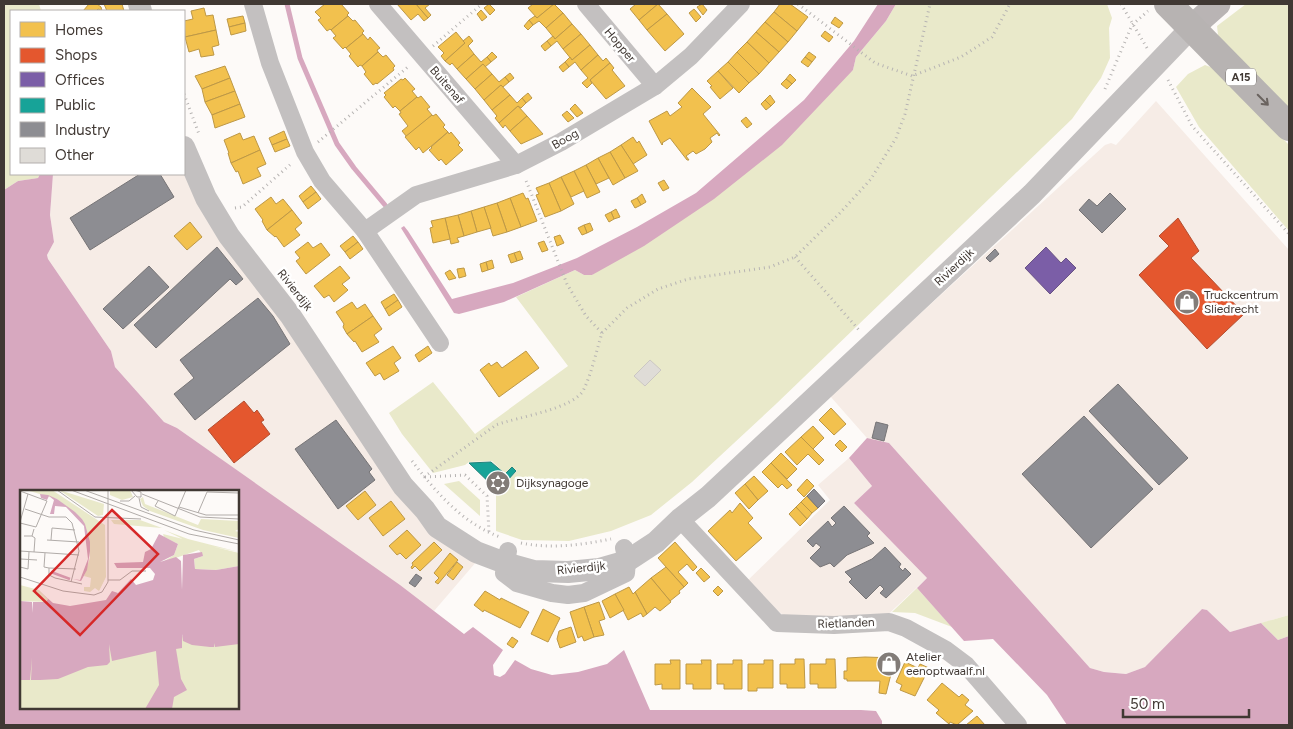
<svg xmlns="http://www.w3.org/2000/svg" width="1293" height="729" font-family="Figtree,sans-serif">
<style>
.built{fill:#f6ece6}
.green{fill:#e9e9ca}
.water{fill:#d7a8bf;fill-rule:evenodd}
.homes{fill:#f2c14e;stroke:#bd9846}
.shops{fill:#e4572e;stroke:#b34e30}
.offices{fill:#7b5ea7;stroke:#695384}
.public{fill:#17a398;stroke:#23837a}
.industry{fill:#8d8d92;stroke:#767476}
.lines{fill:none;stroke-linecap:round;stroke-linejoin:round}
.stream{stroke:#d7a8bf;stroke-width:5}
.building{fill:#dfdcd7;stroke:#cbc7c3}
.path{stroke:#b7b4b3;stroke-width:3;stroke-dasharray:1 4;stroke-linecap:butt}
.minor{stroke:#c3c0c0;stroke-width:18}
.tertiary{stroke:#c3c0c0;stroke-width:22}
.secondary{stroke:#b9b4b4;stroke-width:25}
.motorway{stroke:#b7b3b2;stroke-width:28}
.oneway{stroke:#6a635f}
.labels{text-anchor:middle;stroke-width:5;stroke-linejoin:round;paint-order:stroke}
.shield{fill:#fff;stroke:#797470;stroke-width:1}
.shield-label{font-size:11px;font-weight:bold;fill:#403833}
.street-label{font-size:12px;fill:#403833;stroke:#fff}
.poi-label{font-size:12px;fill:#403833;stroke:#fff;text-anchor:start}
.inset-river{fill:none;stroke:#d7a8bf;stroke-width:2.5}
.inset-road{fill:none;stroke:#b1aca9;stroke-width:1}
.view{fill:#d62828;fill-opacity:0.15;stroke:#d62828;stroke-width:2.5}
.inset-edge{fill:none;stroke:#403833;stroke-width:2.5}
</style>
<rect width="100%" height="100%" fill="#fdfaf8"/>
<g class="built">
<polygon points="1156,101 1289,250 1289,615 1230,632 1207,610 1202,609 1145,667 1126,674 1104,672 1090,668 889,443 867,438 830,396 1105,145 1111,143 1116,145"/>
<polygon points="53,174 184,174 433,532 477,561 434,611 177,428 164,422 115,367 111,351 48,259 47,255 54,242 50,215"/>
<polygon points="849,458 872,486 854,503 927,578 881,621 788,619 744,584 830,500 818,485"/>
</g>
<g class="green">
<polygon points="4,4 39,4 41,11 11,11 11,174 40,174 38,178 18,181 4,190"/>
<polygon points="896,4 1107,4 1112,18 1109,28 1110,58 1101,78 1072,119 776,404 692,482 651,515 611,531 569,541 522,540 496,531 496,494 517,471 512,467 505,474 492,461 469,462 465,465 433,473 402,434 389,413 433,382 475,434 568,366 516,297 575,270 584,275 592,275 853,70 856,57 886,21"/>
<polygon points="1246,4 1289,4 1289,112 1222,43 1218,35 1217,26"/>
<polygon points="1205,65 1225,72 1248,103 1289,145 1289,231 1199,127 1176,87 1188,74"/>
<polygon points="459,481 480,500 480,516 444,484"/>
<polygon points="917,588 952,627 915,613 892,612"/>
<polygon points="1289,615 1289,636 1278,640 1261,623"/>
</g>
<g class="water">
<polygon points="878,4 896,4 886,21 856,57 853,70 782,145 714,199 644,246 592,275 584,275 575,270 504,302 459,314 454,313 401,228 404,226 408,231 452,299 513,283 577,258 637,227 696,193 804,100 854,41"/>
<path d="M40 174H53L50 215 54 242 47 255 48 259 111 351 115 367 164 422 177 428 400 585 464 634 473 627 503 650 493 665 494 675 500 677 505 674 515 660 531 669 552 675 578 672 607 664 624 650 650 710H861L876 711 882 721V725H4V190L18 181 38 178ZM21 492H238V708H21Z"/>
<polygon points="867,438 889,443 1090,668 1104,672 1126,674 1145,667 1202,609 1207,610 1230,632 1261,623 1278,640 1289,636 1289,725 1067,725 1047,695 993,639 964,641 917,588 927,578 854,503 872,486 849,458"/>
</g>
<g class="homes">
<polygon points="89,4 97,4 101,7 102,11 98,9 96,11 83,11"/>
<polygon points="104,4 122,4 124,11 107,11"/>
<polygon points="325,4 341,4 349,13 347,15 348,16 331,30 330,29 327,31 318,20 321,18 315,12"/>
<polygon points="397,4 416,4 428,18 424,21 418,14 411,20"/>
<polygon points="416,4 430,4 425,8 431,15 428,18"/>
<polygon points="489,4 495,10 490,15 484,8"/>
<polygon points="533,4 554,4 537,18 528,8"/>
<polygon points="554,4 563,13 546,28 539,21 533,25 529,20 535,16 537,18"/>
<polygon points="636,4 658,4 639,20 630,9"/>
<polygon points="658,4 667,14 647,30 639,20"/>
<polygon points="702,4 707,10 703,15 697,7"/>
<polygon points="780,4 790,4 808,17 797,31 774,12"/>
<polygon points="204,8 206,16 213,15 216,30 185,37 184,21 193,19 191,11"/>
<polygon points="694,9 701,17 696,22 689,13"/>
<polygon points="481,10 487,17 482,21 477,14"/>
<polygon points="774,12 797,31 788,42 765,22"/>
<polygon points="563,13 572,24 555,39 546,28"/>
<polygon points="667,14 684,34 665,51 647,30"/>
<polygon points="243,16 245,23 229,27 227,19"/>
<polygon points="348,16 353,21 355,20 364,31 362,33 363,34 346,48 345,47 343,49 333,38 336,36 331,30"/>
<polygon points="835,17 843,23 839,28 831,23"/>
<polygon points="529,20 533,25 528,30 524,26"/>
<polygon points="765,22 788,42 779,52 756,32"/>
<polygon points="245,23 246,31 231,35 229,27"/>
<polygon points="572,24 581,34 563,49 557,41 551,46 547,41 553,36 555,39"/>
<polygon points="216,30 219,45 212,47 214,55 201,57 199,49 189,52 185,37"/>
<polygon points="825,31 833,37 829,42 821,36"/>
<polygon points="456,32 465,43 445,61 441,56 444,53 438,47"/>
<polygon points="756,32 779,52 769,63 747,42"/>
<polygon points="363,34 368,40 370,37 380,48 377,50 378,52 362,66 360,65 358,67 349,56 351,54 346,48"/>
<polygon points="581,34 590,45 572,60 563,49"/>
<polygon points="469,36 473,41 468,46 474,54 457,69 452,63 450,65 445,61 465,43 463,41"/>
<polygon points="547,41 551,46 545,51 541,46"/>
<polygon points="747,42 769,63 759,74 737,52"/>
<polygon points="590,45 598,55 581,70 575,62 569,67 565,62 570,57 572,60"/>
<polygon points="378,52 383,57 386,55 395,66 393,68 394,70 377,84 376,83 373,85 364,74 366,72 362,66"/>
<polygon points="492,52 497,57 491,62 487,57"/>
<polygon points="737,52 759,74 749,83 728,62"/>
<polygon points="809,52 816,57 812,62 805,57"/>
<polygon points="474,54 481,62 487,57 491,62 485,67 483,64 466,79 457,69"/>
<polygon points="598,55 603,61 606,58 610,63 590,80 592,83 587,88 582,83 588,78 581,70"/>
<polygon points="805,57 812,62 808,67 801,62"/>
<polygon points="565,62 569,67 563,72 559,67"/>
<polygon points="728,62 749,83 739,93 718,71"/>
<polygon points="610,63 614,68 612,70 625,86 606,99 590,80"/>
<polygon points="483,64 492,74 475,89 466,79"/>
<polygon points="225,66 230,78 202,89 195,76"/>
<polygon points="718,71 733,88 720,99 710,87 712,86 707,81"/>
<polygon points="510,73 514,78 509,82 505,77"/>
<polygon points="492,74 499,82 505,77 509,82 503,87 501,85 484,100 475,89"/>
<polygon points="790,74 796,80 792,84 786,79"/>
<polygon points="230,78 235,91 205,102 202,89"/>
<polygon points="405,78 415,89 412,91 417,97 400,111 395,106 393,108 384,97 386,95 384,93 401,79 403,80"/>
<polygon points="786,79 792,84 787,89 781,84"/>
<polygon points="501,85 510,95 492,110 484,100"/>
<polygon points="692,88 711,107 703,114 720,135 719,136 717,133 710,138 712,142 705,149 696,154 693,151 686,156 689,160 687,160 670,138 662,143 663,144 662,145 649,121 667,111 670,116 682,107 678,103"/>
<polygon points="235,91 240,104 212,115 205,102"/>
<polygon points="528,93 532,98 526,103 522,98"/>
<polygon points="510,95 517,103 522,98 526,103 521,108 518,106 499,123 495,118 497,116 492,110"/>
<polygon points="770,95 775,102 771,106 765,100"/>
<polygon points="421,96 430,107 427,109 432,115 407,137 402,131 408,126 399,114 401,113 400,111 417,97 418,98"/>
<polygon points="765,100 771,106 766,110 761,104"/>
<polygon points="240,104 245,117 215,128 212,115"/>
<polygon points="575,104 583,113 577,117 570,109"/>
<polygon points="518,106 527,116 510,131 505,125 503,128 499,123"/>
<polygon points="567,111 574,118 568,122 562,115"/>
<polygon points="436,114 445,125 443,127 448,132 423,153 419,147 416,150 405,137 432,115 433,116"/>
<polygon points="527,116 543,134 521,144 510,131"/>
<polygon points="746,117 752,124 747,128 741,121"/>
<polygon points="284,131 287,139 272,145 269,138"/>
<polygon points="448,132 449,134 451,132 460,143 458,145 463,150 446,165 441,159 439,161 429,150 432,148 431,147"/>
<polygon points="240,133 243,140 254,136 260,150 231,163 228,153 229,153 224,140"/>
<polygon points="633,137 637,143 639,141 647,155 633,164 621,145"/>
<polygon points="287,139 290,146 275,152 272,145"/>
<polygon points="621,145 638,171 625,178 610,152"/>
<polygon points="260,150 266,164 257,168 261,176 243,184 238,171 236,172 231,163"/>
<polygon points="610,152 625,178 613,185 598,158"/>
<polygon points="598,158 609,178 596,184 586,165"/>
<polygon points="586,165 600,192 587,198 574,171"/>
<polygon points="574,171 584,191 571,197 561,177"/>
<polygon points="561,177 574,204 561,211 549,183"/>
<polygon points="664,180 669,188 663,191 658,183"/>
<polygon points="549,183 561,211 545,217 536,195 539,194 536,188"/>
<polygon points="311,186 316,192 303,202 299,196"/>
<polygon points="316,192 321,199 308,209 303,202"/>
<polygon points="523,193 526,199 528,198 537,221 521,227 510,198"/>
<polygon points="642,194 646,202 641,205 637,198"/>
<polygon points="271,197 276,204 283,199 292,210 267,230 262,221 263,220 255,209"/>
<polygon points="510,198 521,227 507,232 497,203"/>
<polygon points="637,198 641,205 635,208 631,201"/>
<polygon points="497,203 507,232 493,236 484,207"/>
<polygon points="484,207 491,228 477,232 471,211"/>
<polygon points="616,209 620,217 614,219 611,212"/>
<polygon points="292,210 302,223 295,229 300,235 284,247 276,236 275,237 267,230"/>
<polygon points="471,211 477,232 464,236 458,215"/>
<polygon points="611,212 614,219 609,222 605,215"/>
<polygon points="458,215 464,236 457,238 459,242 451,244 445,218"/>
<polygon points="445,218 450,239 433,243 430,228 433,227 431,221"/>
<polygon points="190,222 202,237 187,250 174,236"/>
<polygon points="590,223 593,230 587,233 584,225"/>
<polygon points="584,225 587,233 582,235 578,228"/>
<polygon points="560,235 564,243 557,246 554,237"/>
<polygon points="353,236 358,242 345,252 340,246"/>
<polygon points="544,241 548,250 542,252 538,243"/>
<polygon points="308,242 313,248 321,243 330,255 306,274 296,261 300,258 295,252"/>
<polygon points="358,242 363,249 350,259 345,252"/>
<polygon points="520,251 523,259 517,261 514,253"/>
<polygon points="514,253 517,261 511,263 508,255"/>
<polygon points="492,260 494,268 488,270 486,262"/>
<polygon points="486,262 488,270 482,272 480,264"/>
<polygon points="340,266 350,278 342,284 348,290 334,302 329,295 324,298 314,286"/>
<polygon points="464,268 466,276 459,278 457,269"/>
<polygon points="450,270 456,278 449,280 445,273"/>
<polygon points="394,294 398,300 385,309 381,302"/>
<polygon points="398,300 402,307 389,316 385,309"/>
<polygon points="352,302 357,309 365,304 373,316 347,334 343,327 344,324 336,312"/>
<polygon points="373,316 382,329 374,335 379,342 362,352 355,341 354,342 347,334"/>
<polygon points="393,346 401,358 394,363 399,371 384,380 380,373 375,376 366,363"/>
<polygon points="428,346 432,353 419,362 415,355"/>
<polygon points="526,351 539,368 499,397 480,370 489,363 491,366 497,362 502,368"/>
<polygon points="831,408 846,424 834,435 819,420"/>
<polygon points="813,426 824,438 813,449 801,437"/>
<polygon points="801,437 824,460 819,465 808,454 797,465 785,452"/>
<polygon points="840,440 847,447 842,452 835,445"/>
<polygon points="781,453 797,469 787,479 771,463"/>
<polygon points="771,463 792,485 787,489 782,484 778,488 762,472"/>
<polygon points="754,476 768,491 758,500 745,484"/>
<polygon points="807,479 814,486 804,497 797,490"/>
<polygon points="745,484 758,500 749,509 735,493"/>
<polygon points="365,491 376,505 358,520 346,506"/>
<polygon points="807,496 818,508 812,513 801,502"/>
<polygon points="391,501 405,519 383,536 369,518"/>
<polygon points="801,502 812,513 807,519 796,507"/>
<polygon points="740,503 753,518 748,523 762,538 736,561 708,531 730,510 732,513"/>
<polygon points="796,507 807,519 800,526 789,514"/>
<polygon points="407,530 421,545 406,559 400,553 397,555 389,546"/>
<polygon points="434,542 442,550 420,571 415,566 412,569 411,567 413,565 412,563"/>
<polygon points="675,542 697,567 693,571 687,564 678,572 688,583 684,587 658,558"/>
<polygon points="450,553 458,560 438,584 435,582 439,578 434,573"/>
<polygon points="457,562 463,567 453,580 447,575"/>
<polygon points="666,567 684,587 679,591 680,593 670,601 651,578"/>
<polygon points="701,568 710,577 704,582 696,573"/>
<polygon points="651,578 671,602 660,611 655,607 647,614 635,592"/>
<polygon points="718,586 723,591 718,596 713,591"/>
<polygon points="629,587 633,594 635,592 647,614 643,617 641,613 628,620 615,594"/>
<polygon points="485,591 500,600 501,598 529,612 520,628 484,610 483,612 474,605"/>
<polygon points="615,594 624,610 610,618 602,601"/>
<polygon points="599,602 605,619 599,621 604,635 594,637 584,607"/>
<polygon points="584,607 594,637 584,641 582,636 578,638 570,612"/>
<polygon points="543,609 560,618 548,642 531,634"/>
<polygon points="571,627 576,642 560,648 557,639 559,631"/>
<polygon points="512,637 518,641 513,648 507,644"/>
<polygon points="865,657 895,658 886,694 879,693 880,681 847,681 847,679 844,679 844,671 847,671 847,658"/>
<polygon points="795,659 804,659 805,688 787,688 787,684 780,684 780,664 795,664"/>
<polygon points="826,659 835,659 836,688 818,688 818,684 810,684 810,664 826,664"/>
<polygon points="670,660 680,660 680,689 662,689 662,684 655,685 655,664 671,664"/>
<polygon points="701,660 711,660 711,689 693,689 693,684 686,684 686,664 702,664"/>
<polygon points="733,660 742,660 742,689 724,689 724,684 717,684 717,664 733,664"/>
<polygon points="764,660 773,660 773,688 757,688 757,691 748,691 748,664 764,664"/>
<polygon points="905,662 918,668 920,664 929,668 915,696 900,690 902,685 896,682"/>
<polygon points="942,683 959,697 962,694 969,700 965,705 973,711 957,725 950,722 949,724 936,713 939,710 927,700"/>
<polygon points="977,716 985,725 966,725"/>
</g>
<g class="shops">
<polygon points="1178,218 1199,251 1191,258 1244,314 1207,349 1139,275 1169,246 1159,236"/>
<polygon points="244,401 254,413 257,410 264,420 261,422 270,434 234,463 208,430"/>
</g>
<polygon class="offices" points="1046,247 1061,263 1066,258 1076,268 1050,294 1025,268"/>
<polygon class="public" points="491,462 505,474 512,467 516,471 498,491 469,463"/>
<g class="industry">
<polygon points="140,174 160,174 174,197 90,250 70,218"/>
<polygon points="1110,193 1126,209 1102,233 1079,210 1089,199 1097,206"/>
<polygon points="217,247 243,279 236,285 230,279 156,348 134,325"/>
<polygon points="995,249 999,254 990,262 986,258"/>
<polygon points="149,266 169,287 123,329 103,309"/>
<polygon points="258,298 273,316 290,344 195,420 174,394 194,378 180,360"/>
<polygon points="1118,384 1188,458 1159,485 1089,411"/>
<polygon points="1084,416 1153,489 1091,548 1022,474"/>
<polygon points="336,420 372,469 369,472 375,480 338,509 295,449"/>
<polygon points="876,422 888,425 884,441 872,438"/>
<polygon points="814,489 825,501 818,508 807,496"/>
<polygon points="844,506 870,533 867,536 874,543 847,555 834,567 830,563 820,567 810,558 821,547 816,543 813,547 807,541 828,521 832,527 836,523 831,518"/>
<polygon points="885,547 901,564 899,567 903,571 905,568 911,574 886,598 880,593 884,589 880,585 866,599 849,582 852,579 845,572 872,559"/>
<polygon points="416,574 422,578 415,587 409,583"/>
</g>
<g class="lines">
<polyline class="stream" points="287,4 300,58 337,144 354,168 385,205"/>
</g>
<polygon class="building" points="650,360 661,370 645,386 634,376"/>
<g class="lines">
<g class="path">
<polyline points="798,4 875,63 912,76 961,57 992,37 1010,4"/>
<polyline points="1121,4 1147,48"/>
<polyline points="433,46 482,4"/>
<polyline points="1168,80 1192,126 1289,234"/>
<polyline points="1105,89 1132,25 1148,11"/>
<polyline points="184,94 199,134"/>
<polyline points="318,142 409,66"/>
<polyline points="235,208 242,207 292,163"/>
<polyline points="795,257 859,330"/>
<polyline points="602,333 627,308 658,289 688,279 770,267 795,257 840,213 871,179 896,138 905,114 930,4"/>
<path d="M412 461C436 492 462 523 500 537"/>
<path d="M424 477 496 425C517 417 575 409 584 389 592 372 596 352 602 333L586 316 567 284 525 178"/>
<polyline points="425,477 465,475 487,496 489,532"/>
<path d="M521 543C551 549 581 545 611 539"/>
</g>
<g class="minor">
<polyline points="253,4 270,63 305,152 322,181 365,231 440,343"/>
<polyline points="378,4 516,165"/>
<polyline points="586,4 655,86"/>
<polyline points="365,231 416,195 516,165 561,142 655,86 691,56 741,4"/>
<polyline points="680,519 777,623 834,625 889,622 906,628 946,650 966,665 1018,725"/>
<polyline points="508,551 504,573 517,583 552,593 568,595 584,593 626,573 627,561 624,548"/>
</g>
<g class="tertiary">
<polyline points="139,4 141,11"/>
<polyline points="184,147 206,198 229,236 290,315 403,486 425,510 437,527 476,552 505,563 534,571 568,572 599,569 627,561 656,542 680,519 708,497 1032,194 1192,27"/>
</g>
<polyline class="secondary" points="1192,27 1218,4"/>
<polyline class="motorway" points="1168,4 1289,127"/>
</g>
<defs><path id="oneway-shaft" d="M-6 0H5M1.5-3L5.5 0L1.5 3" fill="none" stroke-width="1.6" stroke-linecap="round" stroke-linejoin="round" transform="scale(1.25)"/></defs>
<use class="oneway" href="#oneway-shaft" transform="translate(1263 100) rotate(45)"/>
<defs>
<symbol id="shop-disc" viewBox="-11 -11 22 22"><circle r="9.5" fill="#827c78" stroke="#fff"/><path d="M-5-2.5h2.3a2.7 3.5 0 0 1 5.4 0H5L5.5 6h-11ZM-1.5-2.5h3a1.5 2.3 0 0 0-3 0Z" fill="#fff"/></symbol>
<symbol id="synagogue-disc" viewBox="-11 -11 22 22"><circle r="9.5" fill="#827c78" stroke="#fff"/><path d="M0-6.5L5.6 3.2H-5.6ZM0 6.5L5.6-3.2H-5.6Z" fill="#fff"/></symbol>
</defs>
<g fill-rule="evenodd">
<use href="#shop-disc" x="1173" y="288" width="28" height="28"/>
<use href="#synagogue-disc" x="484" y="469" width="28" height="28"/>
<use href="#shop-disc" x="875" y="650" width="28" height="28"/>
</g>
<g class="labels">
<rect class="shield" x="1226" y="68.5" width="30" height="17" rx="4"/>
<g class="shield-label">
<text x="1241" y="81">A15</text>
</g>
<g class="street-label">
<text transform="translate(620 45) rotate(50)" y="4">Hopper</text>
<text transform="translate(447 85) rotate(49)" y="4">Buitenaf</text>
<text transform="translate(565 139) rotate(-30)" y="4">Boog</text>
<text transform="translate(954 267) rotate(-43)" y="4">Rivierdijk</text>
<text transform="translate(295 290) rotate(52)" y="4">Rivierdijk</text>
<text transform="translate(581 568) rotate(-6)" y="4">Rivierdijk</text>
<text transform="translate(846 623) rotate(-2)" y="4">Rietlanden</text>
</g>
<g class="poi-label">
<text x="1204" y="299">Truckcentrum<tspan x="1204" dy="14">Sliedrecht</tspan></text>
<text x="516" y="487">Dijksynagoge</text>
<text x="906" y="661">Atelier<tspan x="906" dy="14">eenoptwaalf.nl</tspan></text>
</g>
</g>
<g transform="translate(20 490)">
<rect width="219" height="219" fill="#fdfaf8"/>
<path d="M6 0H32L85 35 86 87 79 101 75 98 70 102 64 101V97H70L71 88 64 86 70 68 69 51 62 29 37 9ZM39 0 84 14 83 25 78 26ZM90 0H110L113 7 102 10 90 5ZM123 7 125 14 178 35 181 29 219 31V39L215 41 219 42V48L183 40 130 21 123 16 120 9ZM91 30H120L142 38 94 34ZM144 40 168 49 219 62 167 51ZM143 44 219 63V76L196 80 175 79 174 69 183 66 179 60 141 73 154 65 158 54 144 47ZM0 95 19 100 28 109 26 112 0 111ZM219 140V219H0V171L89 154Z" fill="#e9e9ca"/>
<path d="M20 4 28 5 37 9 55 22 62 29 65 34 70 52V61L67 80 61 91 53 89 60 90 68 69 64 36 46 17 35 16 34 24H30L34 10 29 6 27 10 21 8ZM139 44 158 54 154 65 140 72 156 67 161 71 162 100 163 65 182 62 183 66 174 69 175 79 196 80 219 76V154L195 157 194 153V157H190L172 155 163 151 162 144V158L156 159 161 189 167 200 154 207 152 219H125L139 195 136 161 92 171 89 154 90 172 87 175 68 177 38 189 20 190H11L12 168 10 190H0V111L12 112V123L13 112H26L28 109 16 98 33 113 50 116 86 110 92 101 98 103 111 89 116 95 133 90 135 84 130 78H97L94 73 123 72 125 62 131 59Z" fill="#d7a8bf"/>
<path class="inset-river" d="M31 82 50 89"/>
<path class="inset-road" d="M37 0 75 27 121 29M51 0 169 44 219 54M64 0 174 40 219 50M88 0V28M111 0 117 7H121V2L114 0M0 1 27 11 16 37 0 33M122 4 180 27 219 29M119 8 121 17 129 21M100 11H109L115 6M138 11 135 16 155 26 166 0M159 17 186 25H219M5 19 29 27H46L52 33 59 61 51 92M178 23 187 2 219 3M0 32 8 4M4 46H12L14 39M12 46 15 48 14 62M27 50 59 52M31 50 32 38 55 40M0 61 59 65M25 63 24 77 29 78M1 69 17 70M0 77 8 79 9 62M29 78V85L35 88 62 94M29 78 56 79M0 87 43 101 74 105 82 102 88 92V28M88 90H100L112 81H126"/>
<path class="view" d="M92 20 138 64 60 145 14 101Z"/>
<rect width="219" height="219" class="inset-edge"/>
</g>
<rect width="1293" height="729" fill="none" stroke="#403833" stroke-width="10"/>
<rect x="10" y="10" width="175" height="165" fill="#ffffff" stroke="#b3afad"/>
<rect x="20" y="22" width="25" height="15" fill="#f2c14e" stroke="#b3afad"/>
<text x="55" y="35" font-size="15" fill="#403833">Homes</text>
<rect x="20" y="48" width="25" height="15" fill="#e4572e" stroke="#b3afad"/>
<text x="55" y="60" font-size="15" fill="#403833">Shops</text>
<rect x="20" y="72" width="25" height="15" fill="#7b5ea7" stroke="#b3afad"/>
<text x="55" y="85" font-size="15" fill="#403833">Offices</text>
<rect x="20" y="98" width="25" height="15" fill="#17a398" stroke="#b3afad"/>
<text x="55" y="110" font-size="15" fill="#403833">Public</text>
<rect x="20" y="122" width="25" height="15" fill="#8d8d92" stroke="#b3afad"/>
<text x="55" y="135" font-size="15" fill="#403833">Industry</text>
<rect x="20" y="148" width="25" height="15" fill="#dfdcd7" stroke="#b3afad"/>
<text x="55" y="160" font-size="15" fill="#403833">Other</text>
<path d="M1123 709v8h126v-8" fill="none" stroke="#403833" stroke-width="2.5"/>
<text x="1130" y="709" font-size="15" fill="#403833" stroke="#ffffff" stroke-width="4" paint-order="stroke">50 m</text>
</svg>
